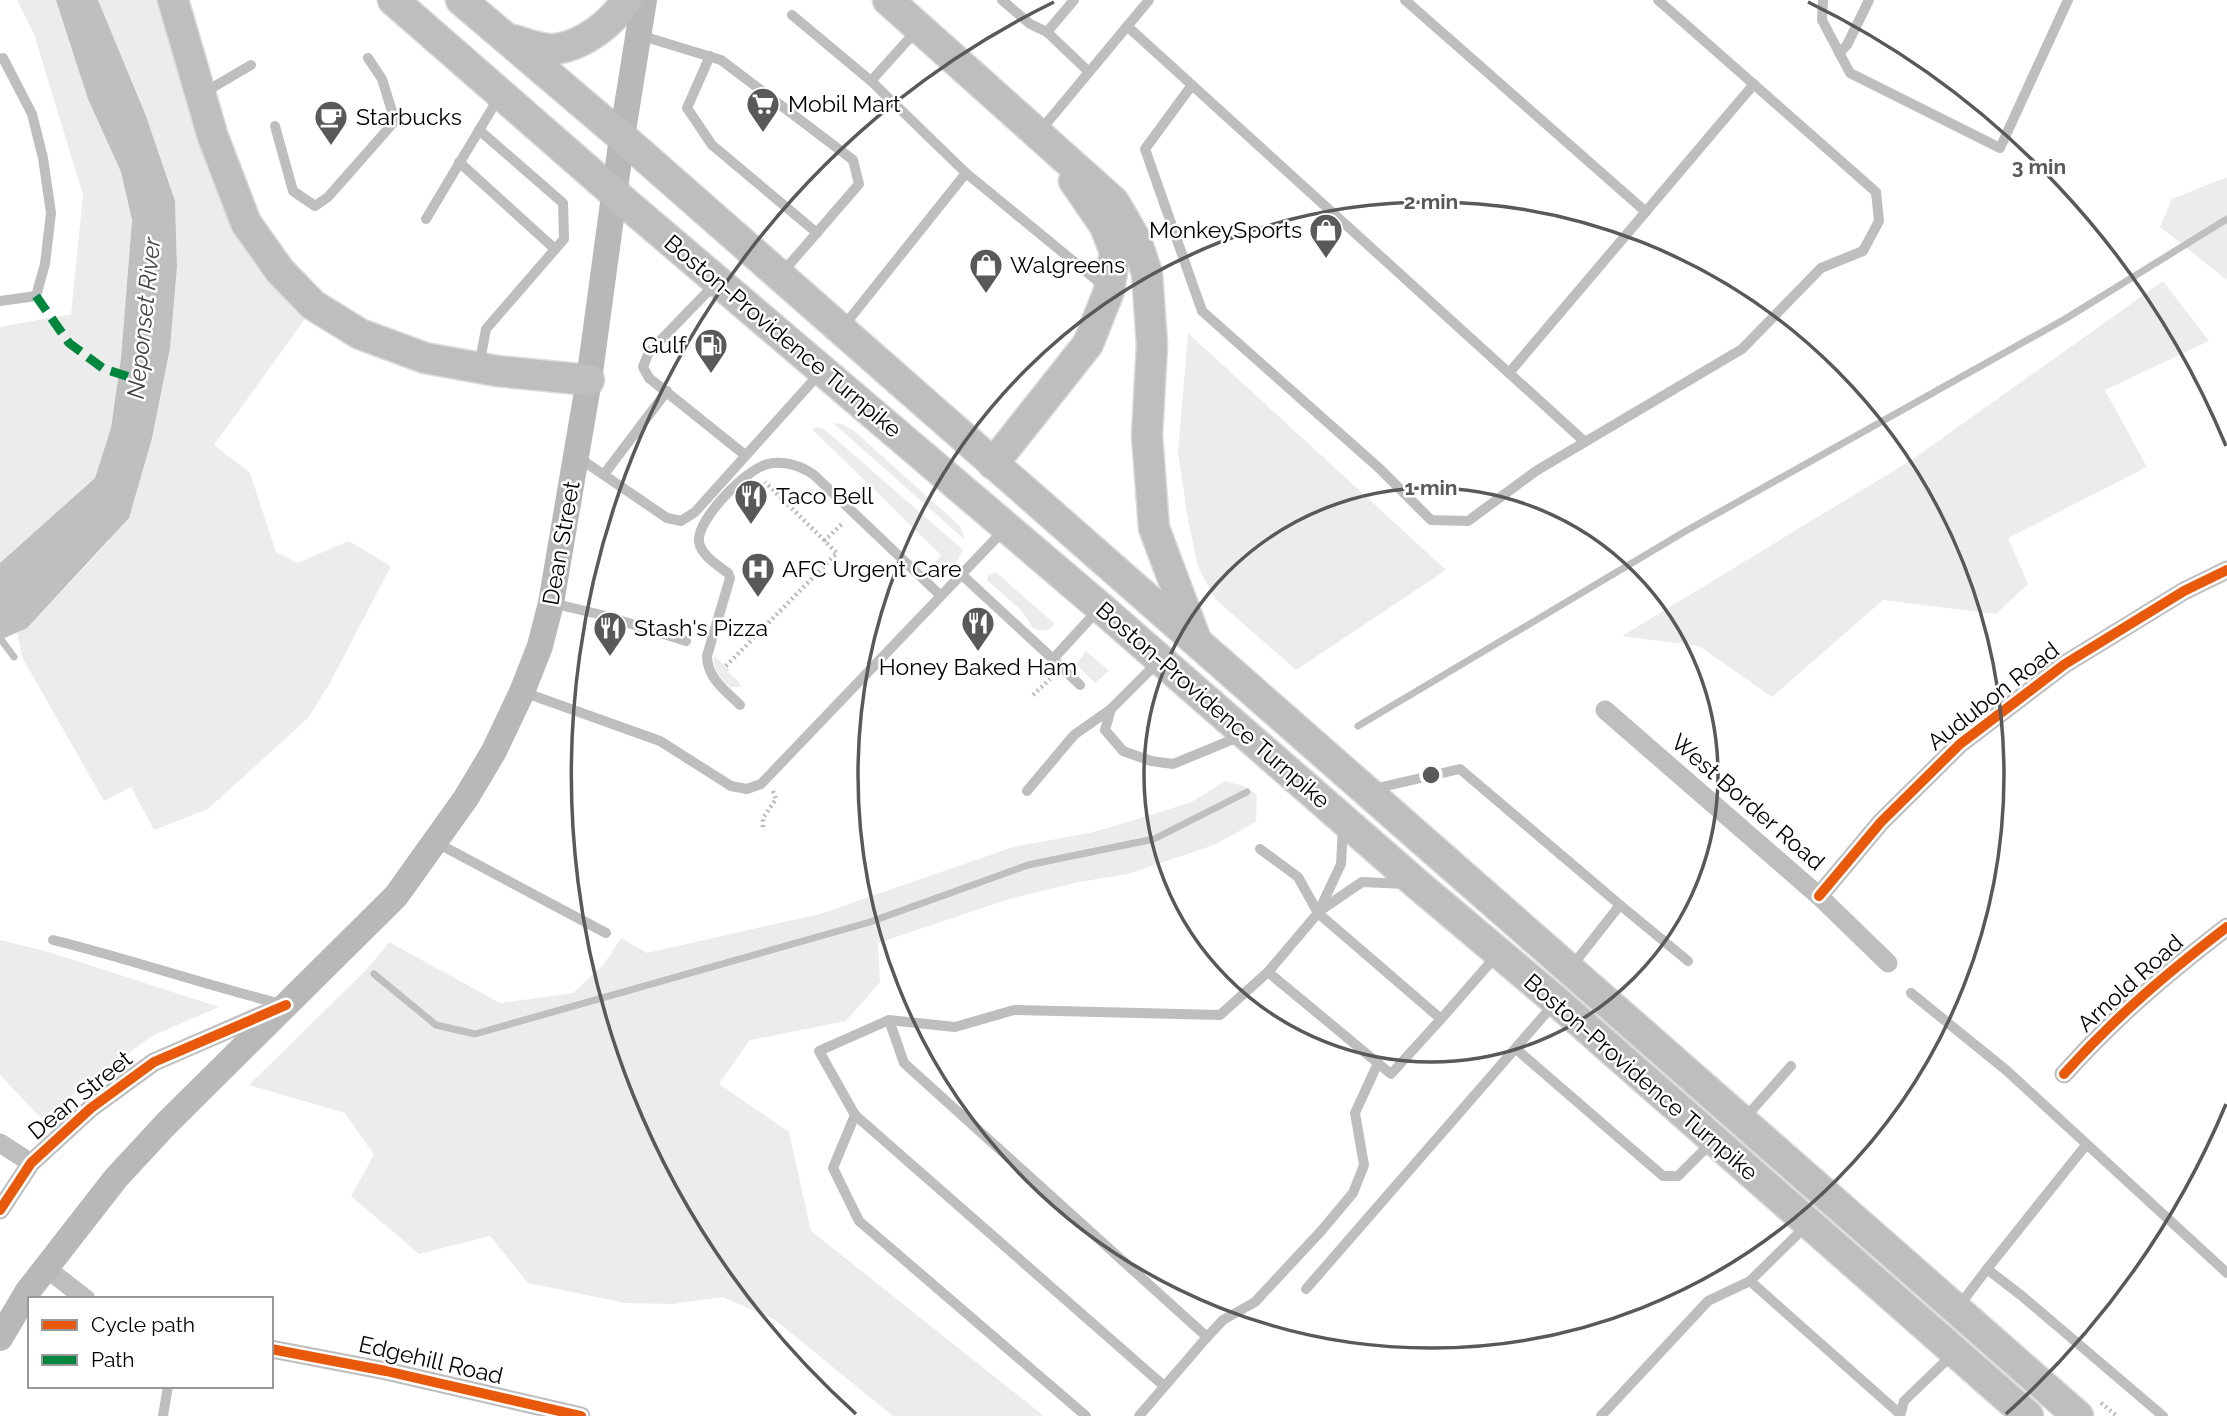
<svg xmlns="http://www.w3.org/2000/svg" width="2227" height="1416" font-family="Raleway,sans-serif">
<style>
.green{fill:#ececec}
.water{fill:#bfbfbf}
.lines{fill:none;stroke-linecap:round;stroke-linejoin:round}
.stream{stroke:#bfbfbf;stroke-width:7}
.primary-casing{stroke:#dbdbdb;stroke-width:33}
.path{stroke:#b9b9b9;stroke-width:4.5;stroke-dasharray:2 3.5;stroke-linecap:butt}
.lane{stroke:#bebebe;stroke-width:10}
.street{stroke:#bebebe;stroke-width:19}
.secondary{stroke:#b8b8b8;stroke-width:26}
.primary{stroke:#bebebe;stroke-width:30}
.quiet{stroke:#00873e;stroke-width:9;stroke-dasharray:18 9;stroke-linecap:butt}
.cycleway-casing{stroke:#fff;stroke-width:15}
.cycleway{stroke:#e8590c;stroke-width:10}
.ring{fill:none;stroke:#595959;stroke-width:3.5}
.labels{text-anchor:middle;stroke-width:5;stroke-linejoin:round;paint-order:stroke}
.poi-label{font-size:23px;fill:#000;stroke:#fff;text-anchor:start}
.street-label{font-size:23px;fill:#000;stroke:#fff}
.water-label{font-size:24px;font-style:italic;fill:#444;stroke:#fff}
.centre{fill:#595959;stroke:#fff;stroke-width:3.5}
.ring-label{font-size:21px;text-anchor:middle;font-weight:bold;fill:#595959;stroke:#fff;stroke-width:5;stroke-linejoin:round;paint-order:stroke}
</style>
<rect width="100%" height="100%" fill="#fff"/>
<g class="green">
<polygon points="17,0 56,0 59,4 88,99 121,172 132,220 121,358 111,428 95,478 0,563 0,327 71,314 83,195 34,34"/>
<polygon points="98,0 160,0 239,238 305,319 214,445 250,473 276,552 297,563 349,541 391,566 330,683 308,718 208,809 154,830 131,787 104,801 22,657 17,632 27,628 109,541 170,348 177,267 175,201 146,116"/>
<polygon points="2227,177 2227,280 2160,227 2172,199"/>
<polygon points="2163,281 2209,341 2105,390 2147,467 2008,538 2028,584 1996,614 1883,600 1772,697 1699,646 1622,636 1913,459"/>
<polygon points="1188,333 1446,570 1296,670 1215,599 1198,567 1188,520 1178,452"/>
<polygon points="833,423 842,424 853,430 960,526 965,540"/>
<polygon points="816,427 823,428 963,550 954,567 939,573 930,570 941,555 812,429"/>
<path d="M996 572 1055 624C1049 631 1041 632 1033 628L1022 611 987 580 988 575Z"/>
<polygon points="1086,651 1109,671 1095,683 1076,664"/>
<path d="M714 656 729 669 728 672 739 682 741 687H730C720 677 713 670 714 656Z"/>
<polygon points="1225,781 1244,786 1257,795 1256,822 1214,845 1128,874 1079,882 1009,899 878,943 880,982 846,1021 750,1040 719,1084 789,1132 811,1231 1044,1416 893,1416 775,1320 723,1297 673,1304 625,1303 528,1283 490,1236 419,1254 351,1196 374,1155 345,1113 249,1085 368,968 389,942 500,1003 573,993 604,964 621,938 647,953 820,914 1013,847 1094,832 1157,813 1192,802"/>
<polygon points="0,940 49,952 219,1007 152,1036 41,1118 0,1075"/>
</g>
<polygon class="water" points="56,0 98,0 146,116 175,201 177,267 170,348 152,438 129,518 27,628 0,640 0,563 95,478 111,428 121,358 132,220 121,172 88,99"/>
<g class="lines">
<g class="stream">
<polyline points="0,638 14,657"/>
<polyline points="1358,726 1684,532 2065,319 2227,219"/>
<polyline points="374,974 436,1025 475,1034 870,922 1028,865 1154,839 1247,792"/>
</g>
<defs>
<g id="primary">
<polyline points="173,0 213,137 246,223 280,271 313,305 360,334 425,358 497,371 589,380"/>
<polyline points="393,0 614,193 1100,607 1417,884 1556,1001 2028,1416"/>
<polyline points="461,0 622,137 2078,1416"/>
<polyline points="888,0 1114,202 1136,240 1147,273 1152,345 1147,435 1154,528 1196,640"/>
<path d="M513 40C525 43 543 51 556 49 584 45 612 23 627 0"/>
<polyline points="993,464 1088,344 1109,291 1115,252 1105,226 1074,181"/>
</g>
</defs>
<use href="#primary" class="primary-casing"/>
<g class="path">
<polyline points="824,541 844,522"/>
<polyline points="726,666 837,553 765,482"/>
<polyline points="1033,695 1050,679"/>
<polyline points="763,827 763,818 776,799 773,791"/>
<polyline points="2101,1403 2117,1416"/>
</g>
<g class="lane">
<polyline points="1002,0 1030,24 1047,32 1074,0"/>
<polyline points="1405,0 1646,212"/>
<polyline points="1823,0 1822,20 1850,73 2000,148 2068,0"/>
<polyline points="792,15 871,81 966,173 1106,288"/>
<polyline points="1127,26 1585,442"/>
<polyline points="1047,32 1089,72"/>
<polyline points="639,35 721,60 853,160 859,184 782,273"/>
<polyline points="1839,53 1847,45 1869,0"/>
<polyline points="710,56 687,108 712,145 817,233"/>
<polyline points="0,59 3,58 32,114 43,158 51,213 45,264 36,296 0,301"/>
<polyline points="871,81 916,31"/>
<polyline points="1192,85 1145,149 1202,311 1379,468 1431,520 1468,521 1536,471 1742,349 1821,268 1863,251 1879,221 1876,192 1658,0"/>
<polyline points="205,92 251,65"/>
<polyline points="275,126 293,191 315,206 328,197 395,121 382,79 368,58"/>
<polyline points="1040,131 1149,0"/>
<polyline points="459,162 555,249"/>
<polyline points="426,219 499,97"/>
<polyline points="716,283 655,346 648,354 643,367 649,378 745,455"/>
<polyline points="843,327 966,173"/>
<polyline points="479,366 486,329 564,239 563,203 479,130"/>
<polyline points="1509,373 1754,84"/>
<polyline points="579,458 667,518 681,521 695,512 820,373"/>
<polyline points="605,473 667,391"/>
<polyline points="962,575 1053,659 1097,611"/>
<polyline points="552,603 606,616 686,641"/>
<polyline points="1053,659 1080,685"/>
<polyline points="523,692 660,741 731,786 747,789 761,784 1003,531"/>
<path d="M740 705C726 691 707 678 707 656L730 578 728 573C718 566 701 555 699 542 696 520 747 468 768 464 783 460 802 466 814 475L940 595"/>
<polyline points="1111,709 1105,730 1123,751 1151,761 1173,764 1241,736"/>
<polyline points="1373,789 1460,769 1620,905 1572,966"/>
<polyline points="1027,791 1074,735 1111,709 1158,662"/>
<polyline points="1343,827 1341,864 1318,913 1268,972 1391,1074 1441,1019"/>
<polyline points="437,843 606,933"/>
<polyline points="1260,849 1298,877 1318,913 1441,1019 1496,956"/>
<polyline points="1620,905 1688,961"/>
<polyline points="1318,912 1362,882 1406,884"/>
<path d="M53 940C130 959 205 985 282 1004"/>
<polyline points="1911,993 2006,1070 2227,1273"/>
<polyline points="889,1020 904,1063 1207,1337 1139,1416"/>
<polyline points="1516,1049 1663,1176 1678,1176 1712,1142"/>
<polyline points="855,1115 1164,1386"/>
<polyline points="1745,1118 1791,1066"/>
<polyline points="1987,1269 2086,1145"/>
<polyline points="1750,1281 1900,1414"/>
<polyline points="1306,1289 1554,1004"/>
<polyline points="1959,1306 1987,1269 2022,1296 2163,1416"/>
<polyline points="1207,1337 1223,1320 1255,1302 1322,1230 1353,1193 1364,1165 1355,1113 1378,1063"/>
<polyline points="163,1416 168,1386"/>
<polyline points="1086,1416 859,1221 833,1168 855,1115 819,1051 889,1020 955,1027 1014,1010 1220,1015 1268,972"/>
<polyline points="1601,1416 1708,1301 1750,1281 1807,1225"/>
<polyline points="1900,1416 1904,1401 1952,1355"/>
</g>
<g class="street">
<polyline points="1605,710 1819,896 1888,963"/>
<polyline points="1819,896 1881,822 1960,744 2065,664 2184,591 2227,570"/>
<path d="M2064 1074C2115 1017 2166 974 2227 927"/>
<polyline points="0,1143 31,1163"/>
<polyline points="0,1210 31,1163 91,1108 154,1062 276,1009"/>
<polyline points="46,1268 86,1299"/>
<polyline points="271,1349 386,1371 581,1416"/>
</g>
<polyline class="secondary" points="0,1338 28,1291 116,1178 166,1124 396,896 466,798 494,751 522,692 540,646 551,603 589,380 622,137 644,0"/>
<use href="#primary" class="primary"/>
<polyline class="quiet" points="36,296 69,343 104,369 136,379"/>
<defs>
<g id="cycleway">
<polyline points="1819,896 1881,822 1960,744 2065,664 2184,591 2227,570"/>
<path d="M2064 1074C2115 1017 2166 974 2227 927"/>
<polyline points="0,1210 31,1163 91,1108 154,1062 286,1005"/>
<polyline points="271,1349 386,1371 581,1416"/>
</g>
</defs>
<use href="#cycleway" class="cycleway-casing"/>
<use href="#cycleway" class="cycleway"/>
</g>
<g class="ring">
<circle cx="1431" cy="775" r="287"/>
<circle cx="1431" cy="775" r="573"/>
<path d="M2226 1104A860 860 0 0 1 2006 1414M856 1414A860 860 0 0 1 1054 2M1808 2A860 860 0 0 1 2226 446"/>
</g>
<defs>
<symbol id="supermarket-pin" viewBox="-11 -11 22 30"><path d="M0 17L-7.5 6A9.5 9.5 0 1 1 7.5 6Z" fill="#595959" stroke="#fff"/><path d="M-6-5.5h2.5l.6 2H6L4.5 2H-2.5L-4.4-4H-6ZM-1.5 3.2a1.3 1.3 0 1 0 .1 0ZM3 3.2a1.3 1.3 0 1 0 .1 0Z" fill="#fff"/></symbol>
<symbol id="cafe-pin" viewBox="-11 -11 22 30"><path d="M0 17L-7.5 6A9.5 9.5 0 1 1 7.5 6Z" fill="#595959" stroke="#fff"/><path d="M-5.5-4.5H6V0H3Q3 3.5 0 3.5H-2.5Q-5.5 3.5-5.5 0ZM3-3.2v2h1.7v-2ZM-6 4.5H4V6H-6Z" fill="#fff"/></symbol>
<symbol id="shop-pin" viewBox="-11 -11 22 30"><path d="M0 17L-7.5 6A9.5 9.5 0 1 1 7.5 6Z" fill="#595959" stroke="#fff"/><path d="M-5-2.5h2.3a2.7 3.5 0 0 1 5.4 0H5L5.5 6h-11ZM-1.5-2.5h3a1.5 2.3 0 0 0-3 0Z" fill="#fff"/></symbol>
<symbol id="fuel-pin" viewBox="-11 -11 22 30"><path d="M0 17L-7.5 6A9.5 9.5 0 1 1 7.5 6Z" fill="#595959" stroke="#fff"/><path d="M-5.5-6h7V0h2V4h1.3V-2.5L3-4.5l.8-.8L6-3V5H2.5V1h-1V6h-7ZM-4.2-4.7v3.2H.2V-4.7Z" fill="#fff"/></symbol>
<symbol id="restaurant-pin" viewBox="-11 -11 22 30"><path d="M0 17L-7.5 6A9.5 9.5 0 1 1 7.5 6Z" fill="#595959" stroke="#fff"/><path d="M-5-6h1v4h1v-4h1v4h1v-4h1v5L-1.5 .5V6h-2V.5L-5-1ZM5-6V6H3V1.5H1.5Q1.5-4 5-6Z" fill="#fff"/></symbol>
<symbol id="hospital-pin" viewBox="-11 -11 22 30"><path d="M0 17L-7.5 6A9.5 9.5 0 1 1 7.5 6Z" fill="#595959" stroke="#fff"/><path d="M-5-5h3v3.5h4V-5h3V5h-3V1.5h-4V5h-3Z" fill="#fff"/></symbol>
</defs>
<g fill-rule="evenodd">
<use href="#supermarket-pin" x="744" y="85" width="38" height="52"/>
<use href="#cafe-pin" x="312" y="98" width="38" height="52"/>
<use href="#shop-pin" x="1307" y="211" width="38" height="52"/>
<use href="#shop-pin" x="967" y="246" width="38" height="52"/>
<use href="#fuel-pin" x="692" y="326" width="38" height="52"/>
<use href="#restaurant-pin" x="732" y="477" width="38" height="52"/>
<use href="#hospital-pin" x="739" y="550" width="38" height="52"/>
<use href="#restaurant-pin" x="959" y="604" width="38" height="52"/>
<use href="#restaurant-pin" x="591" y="609" width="38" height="52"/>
</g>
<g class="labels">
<g class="poi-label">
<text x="788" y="112">Mobil Mart</text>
<text x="356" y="125">Starbucks</text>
<text x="1302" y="238" text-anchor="end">MonkeySports</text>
<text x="1010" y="273">Walgreens</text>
<text x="686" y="353" text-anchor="end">Gulf</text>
<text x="776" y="504">Taco Bell</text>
<text x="782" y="577">AFC Urgent Care</text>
<text x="634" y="636">Stash's Pizza</text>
<text x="978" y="675" text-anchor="middle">Honey Baked Ham</text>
</g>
<g class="street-label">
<text transform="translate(783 336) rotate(40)" y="8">Boston-Providence Turnpike</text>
<text transform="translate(561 543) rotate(-80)" y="8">Dean Street</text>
<text transform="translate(1993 696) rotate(-38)" y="8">Audubon Road</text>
<text transform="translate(1213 705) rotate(41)" y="8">Boston-Providence Turnpike</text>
<text transform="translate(1748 802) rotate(41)" y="8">West Border Road</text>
<text transform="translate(2130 983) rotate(-42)" y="8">Arnold Road</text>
<text transform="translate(1641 1077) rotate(41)" y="8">Boston-Providence Turnpike</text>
<text transform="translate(80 1095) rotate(-39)" y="8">Dean Street</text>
<text transform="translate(431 1360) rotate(13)" y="8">Edgehill Road</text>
</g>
<g class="water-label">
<text transform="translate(144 318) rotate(-84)" y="8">Neponset River</text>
</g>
</g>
<circle cx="1431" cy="775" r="10" class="centre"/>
<g class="ring-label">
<text x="2039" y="174">3 min</text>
<text x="1431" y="209">2 min</text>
<text x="1431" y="495">1 min</text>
</g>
<rect x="28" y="1297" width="245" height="91" fill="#ffffff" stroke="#999999" stroke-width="2"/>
<rect x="42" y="1320" width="35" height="10" fill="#e8590c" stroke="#999999" stroke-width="2"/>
<text x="91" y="1332" font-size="21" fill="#000000">Cycle path</text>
<rect x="42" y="1355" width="35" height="10" fill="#00873e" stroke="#999999" stroke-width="2"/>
<text x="91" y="1367" font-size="21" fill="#000000">Path</text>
</svg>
